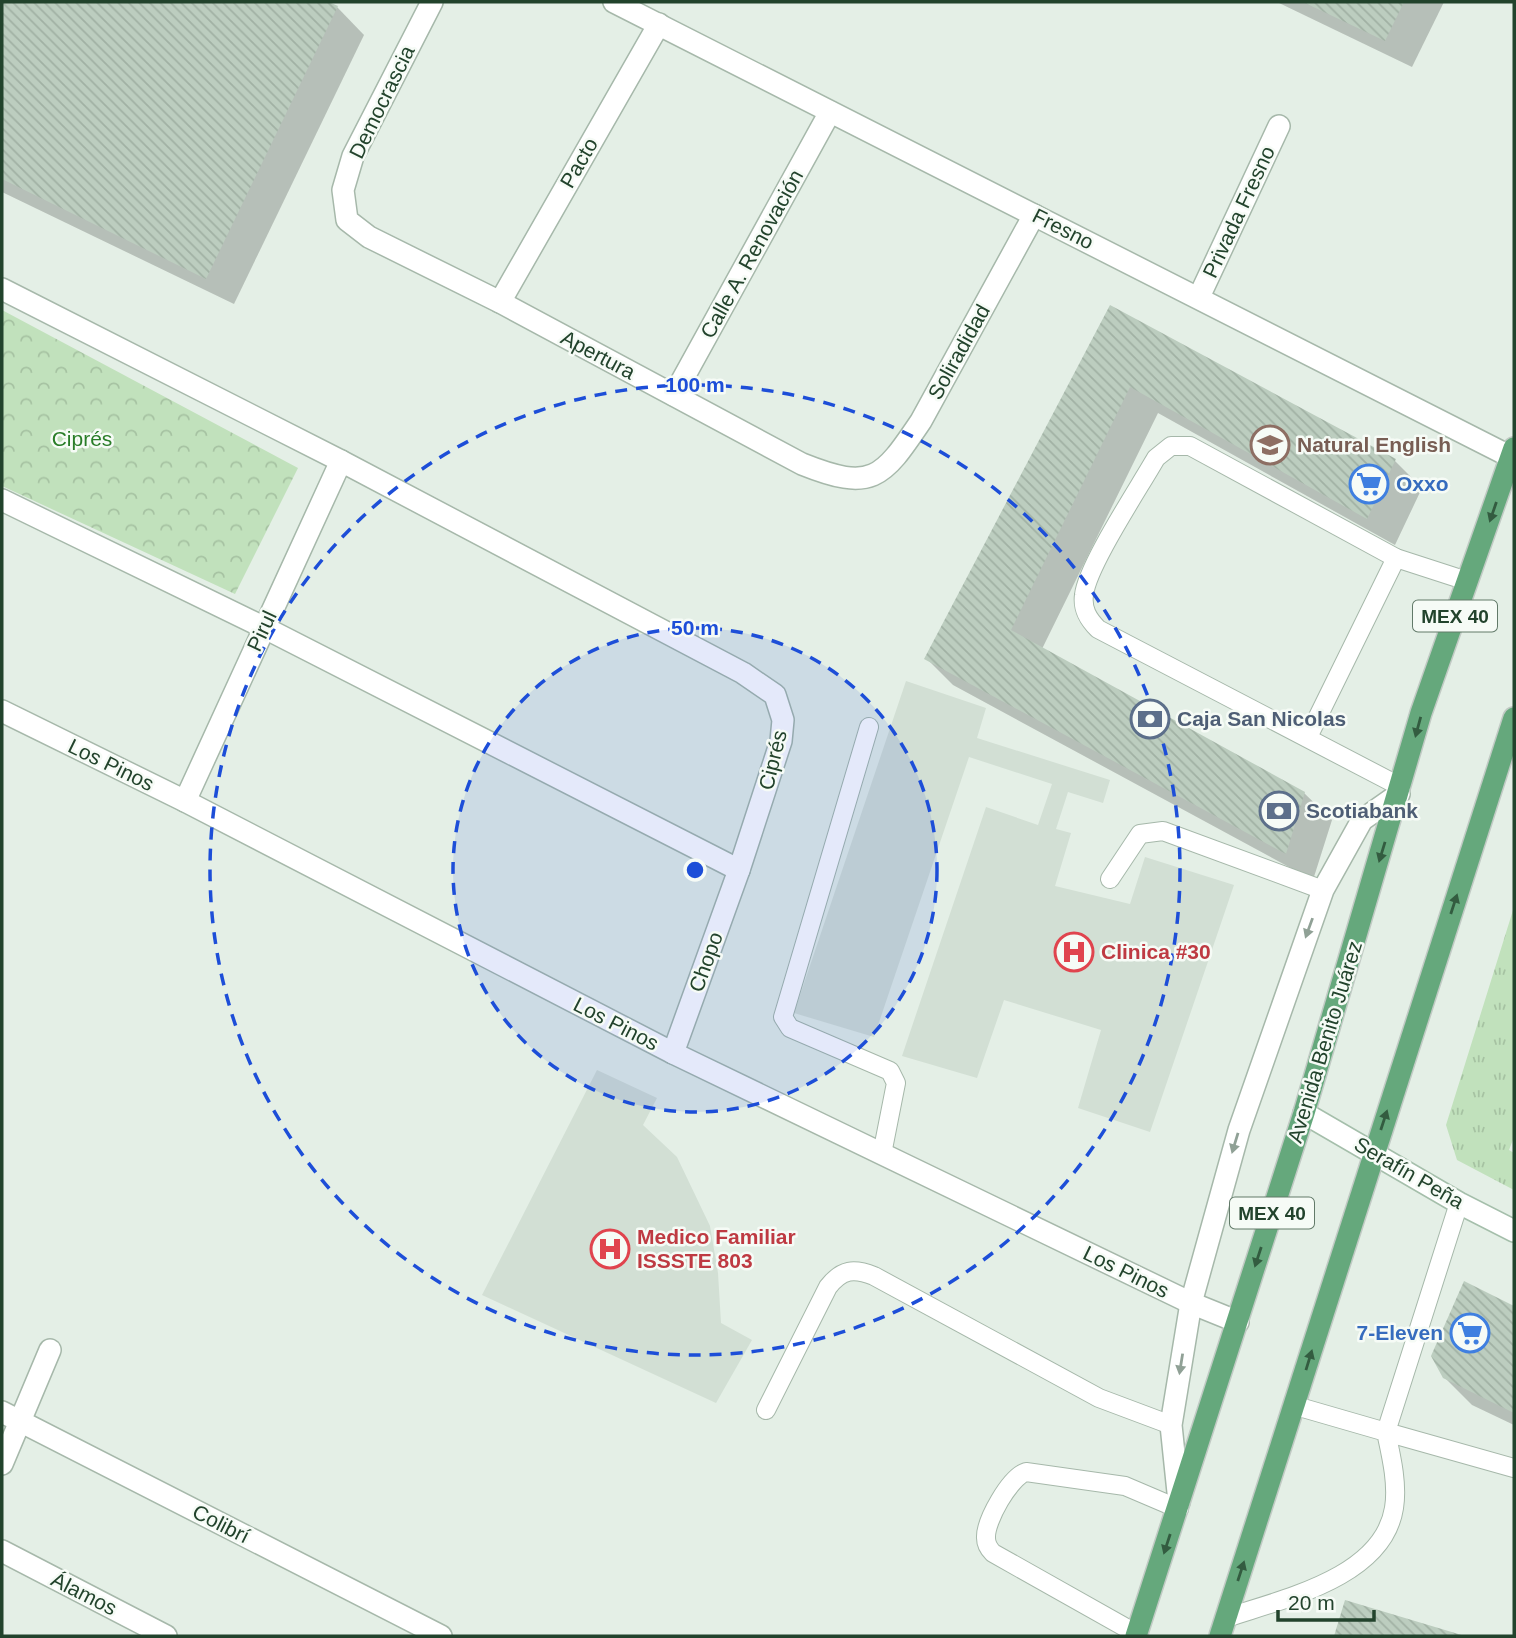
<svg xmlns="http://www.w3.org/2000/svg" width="1516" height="1638" font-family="Helvetica,sans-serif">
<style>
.built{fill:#d2dfd4}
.grass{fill:url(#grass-tufts)}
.park{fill:url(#park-crowns)}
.shadow{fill:#0003}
.building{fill:url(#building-back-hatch)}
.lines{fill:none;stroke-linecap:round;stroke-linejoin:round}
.service-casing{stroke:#a6b8aa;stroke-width:20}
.minor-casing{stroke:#a6b8aa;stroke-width:24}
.secondary-casing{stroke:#a5bfab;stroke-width:24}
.primary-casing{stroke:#c1cac4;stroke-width:24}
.service{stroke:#fff;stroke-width:18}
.minor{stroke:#fff;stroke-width:21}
.secondary{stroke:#fff;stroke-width:21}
.primary{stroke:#65a87c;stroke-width:21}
.oneway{fill:#335c40}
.oneway2{fill:#90a196}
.ring{fill:none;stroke:#1d4ed8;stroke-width:3.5;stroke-dasharray:12 9}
.labels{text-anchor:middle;stroke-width:5;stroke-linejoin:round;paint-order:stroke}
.shield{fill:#f6fbf6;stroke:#627a69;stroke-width:2}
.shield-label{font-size:19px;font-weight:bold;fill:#22432c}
.street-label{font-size:21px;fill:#22432c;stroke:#f6fbf6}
.park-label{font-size:21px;fill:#297d28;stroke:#f6fbf6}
.education-label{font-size:21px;font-weight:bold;fill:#785e54;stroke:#f6fbf6;text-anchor:start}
.shop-label{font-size:21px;font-weight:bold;fill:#366cbe;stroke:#f6fbf6;text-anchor:start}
.service-label{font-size:21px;font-weight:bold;fill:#4e5e75;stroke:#f6fbf6;text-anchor:start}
.health-label{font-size:21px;font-weight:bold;fill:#be3a42;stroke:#f6fbf6;text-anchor:start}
.centre{fill:#1d4ed8;stroke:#f6fbf6;stroke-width:3.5}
.ring-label{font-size:21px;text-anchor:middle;font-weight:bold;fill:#1d4ed8;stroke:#f6fbf6;stroke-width:5;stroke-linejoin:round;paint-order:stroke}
</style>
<defs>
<pattern id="grass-tufts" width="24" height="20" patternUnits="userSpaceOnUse" patternTransform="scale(1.75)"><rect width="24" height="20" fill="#c1e1bc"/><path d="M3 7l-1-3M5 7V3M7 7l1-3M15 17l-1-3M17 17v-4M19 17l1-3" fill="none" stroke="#a6c2a2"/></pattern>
<pattern id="park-crowns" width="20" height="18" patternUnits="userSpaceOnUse" patternTransform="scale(1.75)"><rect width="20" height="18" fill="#c1e1bc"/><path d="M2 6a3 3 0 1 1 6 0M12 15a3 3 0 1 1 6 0" fill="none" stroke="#a6c2a2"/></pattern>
<pattern id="building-back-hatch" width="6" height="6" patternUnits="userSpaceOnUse" patternTransform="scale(1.75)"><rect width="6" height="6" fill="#bccdbf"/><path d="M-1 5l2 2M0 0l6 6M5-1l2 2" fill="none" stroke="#a1b1a4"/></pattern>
</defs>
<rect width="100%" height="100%" fill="#e4efe6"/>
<g class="built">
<polygon points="906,681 986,708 977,738 1110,780 1103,803 1068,792 1056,829 1071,833 1055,886 1130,904 1145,857 1234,885 1150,1132 1078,1108 1101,1030 1004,1000 977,1078 902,1056 986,807 1038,825 1052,784 969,757 874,1037 794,1013"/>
<polygon points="597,1070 657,1098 643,1125 677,1157 710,1226 718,1273 721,1323 752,1340 716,1403 482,1295"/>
</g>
<polygon class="grass" points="1514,907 1514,1137 1509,1150 1514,1153 1514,1190 1457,1160 1446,1125"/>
<polygon class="park" points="2,310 298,468 235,594 2,486"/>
<g class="shadow">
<polygon points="2,2 325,2 337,7 364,35 234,304 2,192"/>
<polygon points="1277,2 1444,2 1412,67"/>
<polygon points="1111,308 1395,461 1422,488 1395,545 1158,413 1042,649 1304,793 1332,820 1313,880 953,685 926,658"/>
<polygon points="1465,1284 1514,1309 1514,1425 1472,1405 1444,1377"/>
<polygon points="1346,1602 1461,1636 1335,1636"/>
</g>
<g class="building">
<polygon points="2,2 329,2 338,6 206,279 2,179"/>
<polygon points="1303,2 1404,2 1385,41"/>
<polygon points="1110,305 1396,459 1367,519 1130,387 1011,630 1305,792 1286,854 924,659"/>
<polygon points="1464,1281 1514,1306 1514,1413 1443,1378 1431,1356"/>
<polygon points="1345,1600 1465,1636 1334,1636"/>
</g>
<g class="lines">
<defs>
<g id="service">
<polyline points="869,727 783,1017 790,1028 890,1071 896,1083 882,1154"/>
<polyline points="1308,737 1396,558"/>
<path d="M1401 787 1098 629C1088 619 1082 609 1084 595 1087 566 1139 488 1156 458L1171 446H1190L1396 558 1467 581"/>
<polyline points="1110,879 1140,834 1163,831 1323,890"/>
<polyline points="1459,1203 1386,1432 1514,1468"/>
<path d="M766 1410 828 1287C842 1269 854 1268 874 1276L1099 1398 1171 1425"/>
<path d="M1226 1618C1282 1599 1383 1578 1394 1508 1398 1484 1391 1455 1386 1432L1296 1406"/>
<path d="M1137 1634 993 1553C989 1549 986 1544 986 1538 985 1521 1010 1477 1026 1472L1125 1486 1179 1509"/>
</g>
<g id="minor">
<path d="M432 2 353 156 343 190 347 220 369 237 500 302 802 464C872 492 882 479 921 421L1034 215"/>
<polyline points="614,2 1511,457"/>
<polyline points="2,289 341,461 743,673 775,695 783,720 781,741 739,870 673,1053"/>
<polyline points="1199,297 1279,126"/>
<polyline points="500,302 659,24"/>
<polyline points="674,395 830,112"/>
<polyline points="2,500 263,627 739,870"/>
<polyline points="2,711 185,801 673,1053 1191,1303 1238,1322"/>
<polyline points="185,801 341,461"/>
<polyline points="2,1412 441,1636"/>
<polyline points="2,1464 50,1350"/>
<polyline points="1179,1502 1171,1425 1191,1303 1239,1130 1323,890 1362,820 1399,794"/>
<polyline points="2,1551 166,1636"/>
</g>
<polyline id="secondary" points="1304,1113 1459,1203 1514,1231"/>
<g id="primary">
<polyline points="1136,1636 1304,1113 1421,713 1514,448"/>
<polyline points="1220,1636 1514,718"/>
</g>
</defs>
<use href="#service" class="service-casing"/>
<use href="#minor" class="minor-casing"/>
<use href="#secondary" class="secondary-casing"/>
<use href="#primary" class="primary-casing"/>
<use href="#service" class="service"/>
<use href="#minor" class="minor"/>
<use href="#secondary" class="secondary"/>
<use href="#primary" class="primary"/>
</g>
<defs><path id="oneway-solid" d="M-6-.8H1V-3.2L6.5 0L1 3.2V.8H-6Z" transform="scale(1.75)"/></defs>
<g class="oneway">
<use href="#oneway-solid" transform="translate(1493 512) rotate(109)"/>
<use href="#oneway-solid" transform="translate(1418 727) rotate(105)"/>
<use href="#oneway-solid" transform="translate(1382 852) rotate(107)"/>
<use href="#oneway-solid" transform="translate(1454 904) rotate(-72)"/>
<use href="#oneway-solid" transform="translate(1384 1120) rotate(-72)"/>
<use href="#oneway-solid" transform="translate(1258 1257) rotate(108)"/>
<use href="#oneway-solid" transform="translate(1309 1360) rotate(-73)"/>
<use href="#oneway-solid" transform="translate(1167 1544) rotate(108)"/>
<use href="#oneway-solid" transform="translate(1241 1571) rotate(-72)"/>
</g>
<g class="oneway2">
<use href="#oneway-solid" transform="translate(1309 928) rotate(110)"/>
<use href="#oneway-solid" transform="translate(1235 1143) rotate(107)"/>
<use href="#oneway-solid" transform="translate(1181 1364) rotate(99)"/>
</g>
<circle cx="695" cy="870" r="242" fill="#1d4ed8" fill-opacity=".12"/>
<g class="ring">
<circle cx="695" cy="870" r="242"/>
<circle cx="695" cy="870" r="485"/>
</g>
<defs>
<symbol id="school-ring" viewBox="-11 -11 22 22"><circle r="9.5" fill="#f6fbf6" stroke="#8d6e63" stroke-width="1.5"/><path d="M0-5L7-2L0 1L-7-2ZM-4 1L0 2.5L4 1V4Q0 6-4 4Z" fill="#8d6e63"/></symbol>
<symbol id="supermarket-ring" viewBox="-11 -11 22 22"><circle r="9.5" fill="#f6fbf6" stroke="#3f7fe0" stroke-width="1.5"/><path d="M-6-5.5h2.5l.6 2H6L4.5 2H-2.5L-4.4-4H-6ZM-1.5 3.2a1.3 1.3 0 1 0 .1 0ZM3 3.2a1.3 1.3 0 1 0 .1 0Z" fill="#3f7fe0"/></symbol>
<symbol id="bank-ring" viewBox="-11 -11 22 22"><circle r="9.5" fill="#f6fbf6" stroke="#5c6f8a" stroke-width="1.5"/><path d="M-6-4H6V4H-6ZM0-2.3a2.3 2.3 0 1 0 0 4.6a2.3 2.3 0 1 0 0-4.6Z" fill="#5c6f8a"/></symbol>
<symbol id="hospital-ring" viewBox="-11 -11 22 22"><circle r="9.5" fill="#f6fbf6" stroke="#e0444e" stroke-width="1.5"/><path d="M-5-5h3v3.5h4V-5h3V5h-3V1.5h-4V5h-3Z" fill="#e0444e"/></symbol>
</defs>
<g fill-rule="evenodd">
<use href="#school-ring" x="1248" y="423" width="44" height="44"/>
<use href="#supermarket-ring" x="1347" y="462" width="44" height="44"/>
<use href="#bank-ring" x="1128" y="697" width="44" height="44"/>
<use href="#bank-ring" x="1257" y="789" width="44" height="44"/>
<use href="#hospital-ring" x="1052" y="930" width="44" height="44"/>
<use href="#hospital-ring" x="588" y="1227" width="44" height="44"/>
<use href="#supermarket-ring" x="1448" y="1311" width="44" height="44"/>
</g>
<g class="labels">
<g class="shield">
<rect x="1413" y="600.5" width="84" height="31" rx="5"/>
<rect x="1230" y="1197.5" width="84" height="31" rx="5"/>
</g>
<g class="shield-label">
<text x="1455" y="623">MEX 40</text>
<text x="1272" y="1220">MEX 40</text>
</g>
<g class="street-label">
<text transform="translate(382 102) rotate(-64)" y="7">Democrascia</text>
<text transform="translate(579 163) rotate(-60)" y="7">Pacto</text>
<text transform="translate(1239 212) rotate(-65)" y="7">Privada Fresno</text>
<text transform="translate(1063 229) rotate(27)" y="7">Fresno</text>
<text transform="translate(752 254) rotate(-61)" y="7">Calle A. Renovación</text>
<text transform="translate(959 352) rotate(-61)" y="7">Soliradidad</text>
<text transform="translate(598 355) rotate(28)" y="7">Apertura</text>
<text transform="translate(262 631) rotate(-65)" y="7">Pirul</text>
<text transform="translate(773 760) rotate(-76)" y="7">Ciprés</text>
<text transform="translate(111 765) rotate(26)" y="7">Los Pinos</text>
<text transform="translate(706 962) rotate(-70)" y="7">Chopo</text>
<text transform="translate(616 1024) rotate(27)" y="7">Los Pinos</text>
<text transform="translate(1325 1042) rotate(-73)" y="7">Avenida Benito Juárez</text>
<text transform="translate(1409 1173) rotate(30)" y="7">Serafín Peña</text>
<text transform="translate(1126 1272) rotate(26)" y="7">Los Pinos</text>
<text transform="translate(221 1524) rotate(27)" y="7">Colibrí</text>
<text transform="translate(84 1594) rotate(27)" y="7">Álamos</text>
</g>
<g class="park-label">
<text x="82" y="446">Ciprés</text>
</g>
<g class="education-label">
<text x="1297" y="452">Natural English</text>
</g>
<g class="shop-label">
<text x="1396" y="491">Oxxo</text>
<text x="1443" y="1340" text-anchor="end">7-Eleven</text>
</g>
<g class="service-label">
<text x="1177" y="726">Caja San Nicolas</text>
<text x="1306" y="818">Scotiabank</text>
</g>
<g class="health-label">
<text x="1101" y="959">Clinica #30</text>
<text x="637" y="1244">Medico Familiar<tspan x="637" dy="24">ISSSTE 803</tspan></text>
</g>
</g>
<circle cx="695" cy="870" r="10" class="centre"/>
<g class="ring-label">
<text x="695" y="392">100 m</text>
<text x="695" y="635">50 m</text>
</g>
<rect width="1516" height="1638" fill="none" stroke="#22432c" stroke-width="7"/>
<path d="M1278 1610v10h96v-10" fill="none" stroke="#22432c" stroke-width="3.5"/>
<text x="1288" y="1610" font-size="21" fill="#22432c" stroke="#f6fbf6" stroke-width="5" paint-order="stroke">20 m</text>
</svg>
